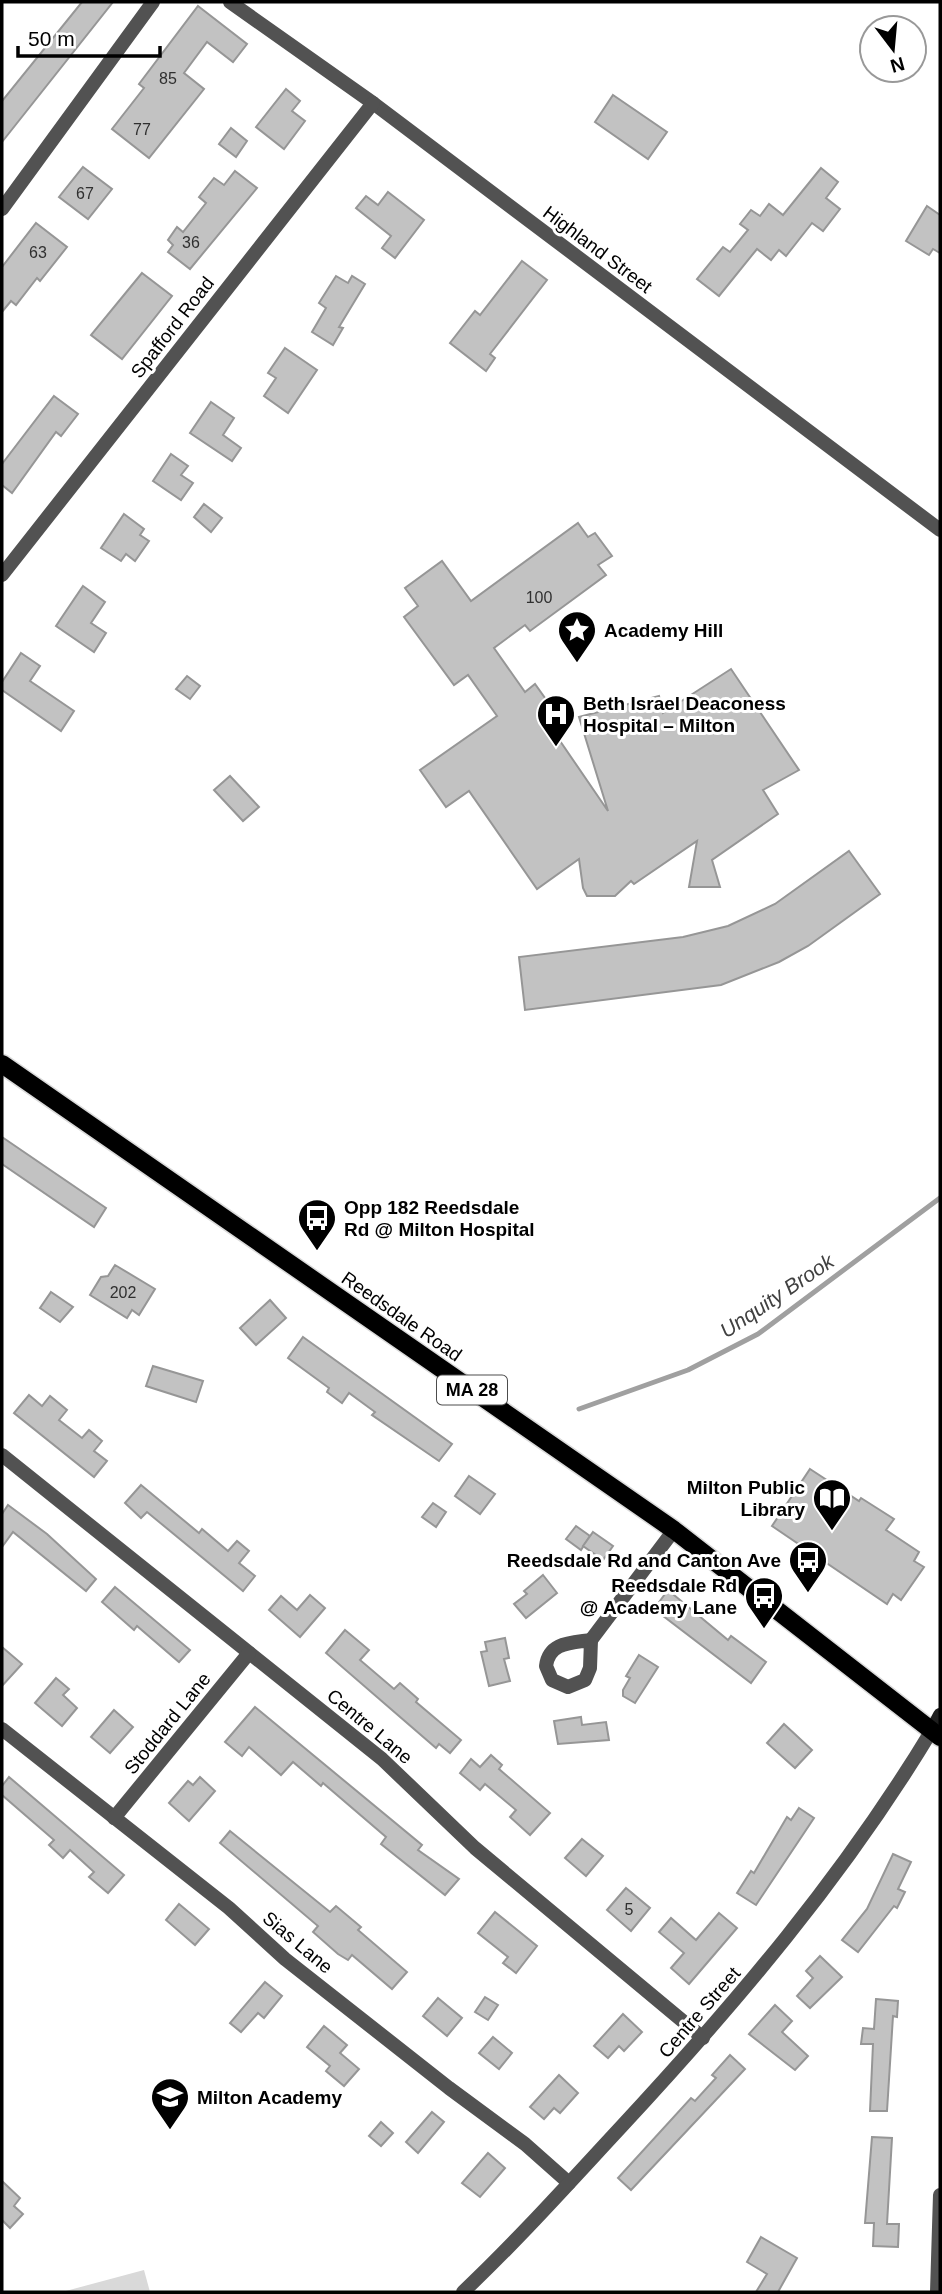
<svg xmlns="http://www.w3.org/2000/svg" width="942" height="2294" font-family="Arial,sans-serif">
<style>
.green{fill:#d9d9d9}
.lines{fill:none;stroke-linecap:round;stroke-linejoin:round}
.stream{stroke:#a0a0a0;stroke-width:5}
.building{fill:#c2c2c2;stroke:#969696;stroke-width:2}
.primary-casing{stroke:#dbdbdb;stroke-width:21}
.minor{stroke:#525252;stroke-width:14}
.tertiary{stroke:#525252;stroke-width:14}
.secondary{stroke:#1f1f1f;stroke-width:14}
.primary{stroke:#000;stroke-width:18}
.labels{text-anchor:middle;stroke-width:6;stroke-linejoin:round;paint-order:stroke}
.number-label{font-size:16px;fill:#303030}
.shield{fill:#fff;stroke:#4c4c4c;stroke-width:2}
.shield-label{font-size:18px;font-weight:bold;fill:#000}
.street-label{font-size:19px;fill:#000;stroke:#fff}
.poi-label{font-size:19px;font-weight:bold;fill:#000;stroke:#fff;text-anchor:start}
.water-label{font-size:21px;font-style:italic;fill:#414141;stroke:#fff}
</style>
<rect width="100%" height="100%" fill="#fff"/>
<polygon class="green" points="144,2270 150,2292 62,2292"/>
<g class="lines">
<polyline class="stream" points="579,1409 688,1370 758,1334 940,1198"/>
</g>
<g class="building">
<polygon points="82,2 113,2 2,142 2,101"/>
<polygon points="198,6 247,44 233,62 207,42 184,73 204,89 149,158 112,129 144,88 139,84"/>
<polygon points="286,89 300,101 292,111 305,121 284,149 256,127"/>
<polygon points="613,95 667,132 648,159 595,122"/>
<polygon points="231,128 247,141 236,157 219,144"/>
<polygon points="83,167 112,189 88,219 59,197"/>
<polygon points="821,168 838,182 826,198 840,209 823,231 812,223 786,256 779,250 771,260 757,249 719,296 697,279 723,247 730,252 748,230 740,224 751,210 760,216 769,204 783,215"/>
<polygon points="235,171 257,188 190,269 168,252 173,245 168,240 177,227 183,232 206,203 199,197 214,178 224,185"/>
<polygon points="388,192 424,220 395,258 382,248 391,236 356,208 366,196 378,205"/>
<polygon points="927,206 940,215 940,253 933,249 929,255 906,241"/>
<polygon points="36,223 67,247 40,281 37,278 16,305 11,301 2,312 2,267"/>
<polygon points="522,261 547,280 490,354 495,358 486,371 450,343 475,311 480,315"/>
<polygon points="142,273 172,296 122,359 91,335"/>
<polygon points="336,276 348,283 352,276 365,284 339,327 343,328 333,345 312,332 326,308 319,303"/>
<polygon points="285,348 317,370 288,413 264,396 276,378 268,373"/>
<polygon points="54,396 78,414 61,436 56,432 12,493 2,485 2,464"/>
<polygon points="211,402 234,418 223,435 241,448 232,461 190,433"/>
<polygon points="171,454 188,466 181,475 193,483 181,500 153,481"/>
<polygon points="204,504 222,518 211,532 194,517"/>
<polygon points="124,514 144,529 140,535 149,541 135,561 126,554 121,561 101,548"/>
<polygon points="578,523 588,537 595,533 612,556 598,565 606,575 530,631 525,625 494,648 525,692 535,684 555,712 545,719 608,811 579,717 659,696 663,713 731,669 799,770 763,790 778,814 712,860 720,887 689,887 697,841 634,884 631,881 615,896 587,896 583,888 579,859 537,889 469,791 446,807 420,770 497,716 468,675 454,685 404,617 418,606 405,588 442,561 471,601"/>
<polygon points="83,586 105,602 91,623 106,633 94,652 56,626"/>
<polygon points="21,653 40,666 30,681 74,711 61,731 2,690 2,682"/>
<polygon points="187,676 200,686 190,699 176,689"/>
<polygon points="230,776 259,807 243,821 214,790"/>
<polygon points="849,851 880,894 808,946 779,962 721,985 525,1010 519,957 683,937 728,926 775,904"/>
<polygon points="2,1137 106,1208 94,1227 2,1164"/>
<polygon points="115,1265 155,1289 139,1315 132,1310 127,1318 90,1295 101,1277 108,1276"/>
<polygon points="51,1292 73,1307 60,1322 40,1308"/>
<polygon points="270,1300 286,1318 256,1345 240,1328"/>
<polygon points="303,1337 452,1444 439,1461 372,1415 375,1412 349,1393 342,1403 327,1392 329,1388 288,1358"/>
<polygon points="153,1366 203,1381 196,1402 146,1386"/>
<polygon points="29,1395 42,1406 50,1396 67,1410 59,1420 82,1438 89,1430 102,1441 94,1451 107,1461 94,1477 14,1413"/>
<polygon points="810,1469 859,1501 861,1498 894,1519 886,1530 919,1552 914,1561 924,1567 901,1600 893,1594 887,1604 772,1526"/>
<polygon points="469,1476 495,1494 480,1514 455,1496"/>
<polygon points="141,1485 199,1533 202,1529 228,1551 237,1541 249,1551 239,1563 255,1576 243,1591 147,1512 141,1518 125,1503"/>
<polygon points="433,1503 446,1512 436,1527 422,1517"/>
<polygon points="8,1505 47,1534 96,1579 86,1591 13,1532 2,1547 2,1514"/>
<polygon points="576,1526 590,1536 581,1550 566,1539"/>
<polygon points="593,1532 613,1546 603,1560 583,1546"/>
<polygon points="543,1575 557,1593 526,1618 514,1604 527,1594 524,1591"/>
<polygon points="115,1587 190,1650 179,1662 137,1626 134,1630 102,1602"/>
<polygon points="668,1590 728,1640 731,1636 766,1662 751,1683 654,1609"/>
<polygon points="310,1595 325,1608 300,1637 269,1610 281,1596 297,1610"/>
<polygon points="345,1630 369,1650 360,1660 394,1689 400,1683 418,1699 416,1702 461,1740 450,1753 439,1744 436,1748 326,1653"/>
<polygon points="505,1638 509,1658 504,1659 510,1681 489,1686 481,1652 487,1651 485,1642"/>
<polygon points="2,1647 22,1664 2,1686"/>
<polygon points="639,1655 658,1667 635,1703 623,1696 623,1690 630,1678 626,1676"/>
<polygon points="56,1678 69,1689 63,1695 77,1708 62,1726 35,1703"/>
<polygon points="255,1707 422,1845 418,1850 459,1879 445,1895 381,1844 386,1837 323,1783 321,1786 293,1762 281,1775 249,1747 242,1756 225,1742"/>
<polygon points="114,1710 133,1727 110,1753 91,1737"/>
<polygon points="581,1717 582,1725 606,1722 609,1740 558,1744 554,1721"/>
<polygon points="784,1724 812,1750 795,1768 767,1743"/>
<polygon points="491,1755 502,1765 499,1769 550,1813 530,1835 510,1817 516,1810 485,1784 480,1790 460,1773 471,1759 480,1767"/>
<polygon points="9,1777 124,1875 108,1893 89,1877 94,1872 70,1850 63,1858 49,1845 54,1840 2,1795 2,1786"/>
<polygon points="200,1777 215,1791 189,1821 169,1803 188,1781 193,1785"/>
<polygon points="799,1808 814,1818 756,1905 737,1893 751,1871 754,1873 787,1817 791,1820"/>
<polygon points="230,1831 330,1912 336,1906 361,1927 358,1930 407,1972 392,1989 352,1955 348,1960 338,1954 313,1932 318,1926 220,1843"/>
<polygon points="582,1839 603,1856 586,1876 565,1858"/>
<polygon points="893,1854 911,1862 898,1889 905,1892 897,1908 894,1906 858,1952 842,1940 867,1909"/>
<polygon points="626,1888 650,1908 631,1931 607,1910"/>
<polygon points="179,1904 209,1929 195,1945 166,1920"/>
<polygon points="495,1912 537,1946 516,1973 503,1963 508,1957 478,1933"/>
<polygon points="719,1913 737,1928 689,1984 671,1968 684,1953 659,1932 671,1918 696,1940"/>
<polygon points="820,1956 842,1977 810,2008 797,1996 813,1978 806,1971"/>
<polygon points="265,1982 282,1996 264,2018 258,2013 241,2032 230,2023"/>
<polygon points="485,1997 498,2005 488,2020 475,2012"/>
<polygon points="438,1998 462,2018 447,2036 423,2016"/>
<polygon points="876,1999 898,2001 897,2017 893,2016 887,2111 870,2111 873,2044 861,2044 863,2028 874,2029"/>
<polygon points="775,2005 792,2021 782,2032 808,2056 795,2070 749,2034"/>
<polygon points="623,2014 642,2032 624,2051 619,2046 608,2058 594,2046"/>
<polygon points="324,2026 347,2045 340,2053 359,2069 344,2086 326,2071 330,2066 307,2047"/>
<polygon points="493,2037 512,2053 499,2069 479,2053"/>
<polygon points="730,2055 745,2069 631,2190 618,2178 691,2098 695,2101 716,2078 712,2075"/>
<polygon points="559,2075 578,2093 560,2113 554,2108 544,2119 530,2107"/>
<polygon points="432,2112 444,2122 418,2153 406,2142"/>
<polygon points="381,2122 393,2133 381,2146 369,2136"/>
<polygon points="872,2137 892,2138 887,2224 899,2224 898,2247 873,2246 874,2223 865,2223"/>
<polygon points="488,2153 505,2168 480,2197 462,2183"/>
<polygon points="2,2181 20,2198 14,2206 23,2214 10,2228 2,2220"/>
<polygon points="761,2237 797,2258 778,2292 756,2292 767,2274 747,2262"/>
</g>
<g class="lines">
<defs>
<polyline id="primary" points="2,1064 674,1530 940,1737"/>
</defs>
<use href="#primary" class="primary-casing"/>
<g class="minor">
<polyline points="230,2 373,103 940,530"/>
<polyline points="2,209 153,2"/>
<polyline points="2,575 373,103"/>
<polyline points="2,1455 382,1759 475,1848 703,2038"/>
<path d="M591 1640 590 1668 585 1680 568 1687 552 1680 546 1666C549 1642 571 1643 591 1640Z"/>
<polyline points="591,1640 674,1530"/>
<polyline points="2,1729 229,1908 285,1959 449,2088 525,2144 569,2183"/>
<polyline points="114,1818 249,1653"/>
</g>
<g class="tertiary">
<path d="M463 2292C518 2240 569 2183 621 2127 736 2003 844 1876 932 1730"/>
<polyline points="937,2292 940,2195"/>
</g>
<polyline class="secondary" points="932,1730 940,1715"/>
<use href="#primary" class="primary"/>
</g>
<defs>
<symbol id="sight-pin" viewBox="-11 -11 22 30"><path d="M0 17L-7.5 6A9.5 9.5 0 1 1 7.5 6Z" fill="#000" stroke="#fff"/><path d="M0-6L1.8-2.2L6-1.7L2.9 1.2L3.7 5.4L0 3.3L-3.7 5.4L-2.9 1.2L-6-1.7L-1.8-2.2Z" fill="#fff"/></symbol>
<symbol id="hospital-pin" viewBox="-11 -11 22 30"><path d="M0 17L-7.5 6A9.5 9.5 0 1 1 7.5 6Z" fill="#000" stroke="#fff"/><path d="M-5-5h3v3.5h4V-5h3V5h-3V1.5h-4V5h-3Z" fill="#fff"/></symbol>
<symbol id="bus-pin" viewBox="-11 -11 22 30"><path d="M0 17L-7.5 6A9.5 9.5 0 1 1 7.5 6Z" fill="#000" stroke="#fff"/><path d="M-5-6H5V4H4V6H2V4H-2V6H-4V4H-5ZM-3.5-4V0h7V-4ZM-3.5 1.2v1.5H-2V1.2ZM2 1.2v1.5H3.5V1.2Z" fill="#fff"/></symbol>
<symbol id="library-pin" viewBox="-11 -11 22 30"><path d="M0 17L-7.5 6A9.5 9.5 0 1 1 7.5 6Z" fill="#000" stroke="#fff"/><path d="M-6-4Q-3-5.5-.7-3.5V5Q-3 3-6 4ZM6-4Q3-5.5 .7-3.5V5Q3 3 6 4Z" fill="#fff"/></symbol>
<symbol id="school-pin" viewBox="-11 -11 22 30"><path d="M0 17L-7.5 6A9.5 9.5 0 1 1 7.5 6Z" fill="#000" stroke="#fff"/><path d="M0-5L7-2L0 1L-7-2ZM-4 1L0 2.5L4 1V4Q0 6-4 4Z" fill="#fff"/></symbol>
</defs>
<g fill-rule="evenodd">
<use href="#sight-pin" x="555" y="608" width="44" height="60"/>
<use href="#hospital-pin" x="534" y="692" width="44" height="60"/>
<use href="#bus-pin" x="295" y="1196" width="44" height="60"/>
<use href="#library-pin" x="810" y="1476" width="44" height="60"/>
<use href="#bus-pin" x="786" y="1538" width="44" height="60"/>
<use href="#bus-pin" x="742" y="1574" width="44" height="60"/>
<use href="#school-pin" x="148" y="2075" width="44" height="60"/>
</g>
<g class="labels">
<g class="number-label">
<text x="168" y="84">85</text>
<text x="142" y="135">77</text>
<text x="85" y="199">67</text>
<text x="191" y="248">36</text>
<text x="38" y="258">63</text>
<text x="539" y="603">100</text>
<text x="123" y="1298">202</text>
<text x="629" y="1915">5</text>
</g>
<rect class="shield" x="437" y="1375.5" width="70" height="29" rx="5"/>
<g class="shield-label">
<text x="472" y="1396">MA 28</text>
</g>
<g class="street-label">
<text transform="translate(598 249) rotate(37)" y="7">Highland Street</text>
<text transform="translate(172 327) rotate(-52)" y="7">Spafford Road</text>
<text transform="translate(402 1316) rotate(35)" y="7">Reedsdale Road</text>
<text transform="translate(167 1723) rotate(-51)" y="7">Stoddard Lane</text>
<text transform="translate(370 1726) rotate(40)" y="7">Centre Lane</text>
<text transform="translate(298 1942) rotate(40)" y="7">Sias Lane</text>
<text transform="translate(699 2012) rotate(-49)" y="7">Centre Street</text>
</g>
<g class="poi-label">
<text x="604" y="637">Academy Hill</text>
<text x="583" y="710">Beth Israel Deaconess<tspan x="583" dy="22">Hospital – Milton</tspan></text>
<text x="344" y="1214">Opp 182 Reedsdale<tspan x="344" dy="22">Rd @ Milton Hospital</tspan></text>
<text x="805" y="1494" text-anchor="end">Milton Public<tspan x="805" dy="22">Library</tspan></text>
<text x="781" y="1567" text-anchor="end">Reedsdale Rd and Canton Ave</text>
<text x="737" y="1592" text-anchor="end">Reedsdale Rd<tspan x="737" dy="22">@ Academy Lane</tspan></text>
<text x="197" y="2104">Milton Academy</text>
</g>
<g class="water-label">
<text transform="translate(777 1296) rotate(-34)" y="7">Unquity Brook</text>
</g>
</g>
<rect width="942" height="2294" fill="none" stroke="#000000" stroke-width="7"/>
<g transform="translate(893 49) rotate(164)"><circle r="33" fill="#ffffff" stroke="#999999" stroke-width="2"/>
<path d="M0-5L12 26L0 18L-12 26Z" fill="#000000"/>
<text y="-10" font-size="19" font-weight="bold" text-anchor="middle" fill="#000000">N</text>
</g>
<path d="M18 46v10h142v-10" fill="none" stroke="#000000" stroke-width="3.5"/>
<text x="28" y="46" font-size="21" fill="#000000" stroke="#ffffff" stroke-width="5" paint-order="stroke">50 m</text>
</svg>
